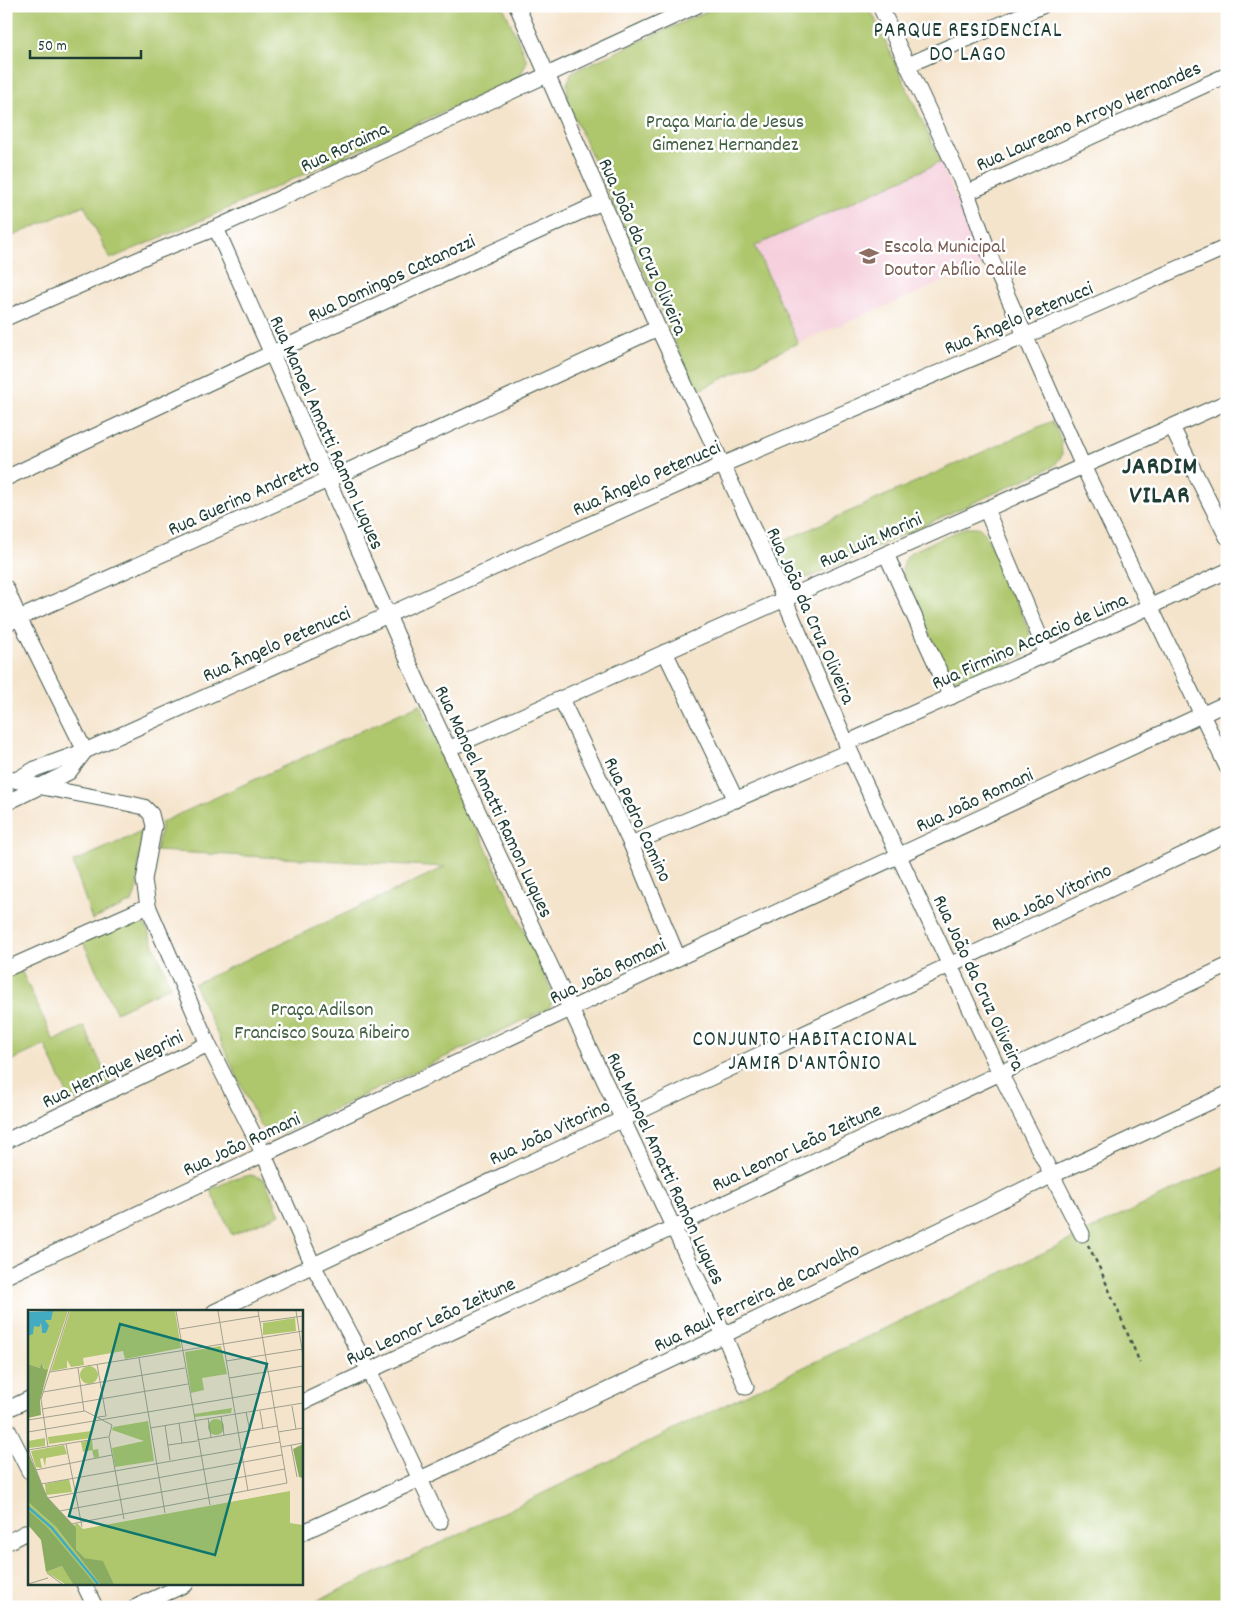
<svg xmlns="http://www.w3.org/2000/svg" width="1233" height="1613" font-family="Dekko,sans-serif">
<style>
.built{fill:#f5cfdc}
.green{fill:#aec76d;stroke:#668250}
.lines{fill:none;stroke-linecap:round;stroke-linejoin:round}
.minor-casing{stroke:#3f564b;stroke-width:17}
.path{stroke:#3f564b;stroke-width:2.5;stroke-dasharray:4 4;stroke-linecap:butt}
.minor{stroke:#fff;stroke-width:15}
.labels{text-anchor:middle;stroke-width:5;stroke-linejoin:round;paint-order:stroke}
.street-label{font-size:20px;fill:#1f3d34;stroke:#fff}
.park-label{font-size:20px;fill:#436042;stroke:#fff}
.education-label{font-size:20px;fill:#785e54;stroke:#fff;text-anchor:start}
.neighbourhood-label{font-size:21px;letter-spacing:1px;fill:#1f3d34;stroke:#fff}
.district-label{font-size:25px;font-weight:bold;letter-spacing:1px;fill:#1f3d34;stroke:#fff}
.inset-river{fill:none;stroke:#42abc1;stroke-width:2.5}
.inset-road{fill:none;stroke:#9fa18f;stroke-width:1}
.view{fill:#0f766e;fill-opacity:0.15;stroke:#0f766e;stroke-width:2.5}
.inset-edge{fill:none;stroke:#1f3d34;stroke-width:2.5}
</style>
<rect width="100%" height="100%" fill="#fff"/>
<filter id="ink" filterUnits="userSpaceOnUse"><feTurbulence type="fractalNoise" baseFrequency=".02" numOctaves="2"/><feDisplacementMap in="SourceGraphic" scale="10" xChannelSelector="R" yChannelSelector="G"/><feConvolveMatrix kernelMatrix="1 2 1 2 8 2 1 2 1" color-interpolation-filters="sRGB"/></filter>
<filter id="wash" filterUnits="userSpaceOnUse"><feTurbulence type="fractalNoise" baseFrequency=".0096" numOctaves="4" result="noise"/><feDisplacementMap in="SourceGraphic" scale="20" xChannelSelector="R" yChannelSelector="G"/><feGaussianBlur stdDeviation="1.12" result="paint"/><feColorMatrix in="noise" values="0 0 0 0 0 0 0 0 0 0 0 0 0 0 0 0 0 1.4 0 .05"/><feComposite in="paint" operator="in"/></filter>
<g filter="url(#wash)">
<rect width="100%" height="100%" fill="#f5e4cc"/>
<polygon class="built" points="941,162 983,265 798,343 755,246"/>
<g class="green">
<polygon points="6,6 503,6 527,61 520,77 211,216 110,259 84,205 6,239"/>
<polygon points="719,6 869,6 941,162 755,246 798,343 697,391 568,103 567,84 572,72"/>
<polygon points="1052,421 1061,440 1062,455 1054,466 813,576 796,581 782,574 770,547"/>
<polygon points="967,527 978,527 985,533 1030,633 1031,645 1025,655 967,680 956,680 945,668 902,573 904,561 911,552"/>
<polygon points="420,704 553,994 553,1002 548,1009 283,1133 260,1126 194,984 445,867 156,851 162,822"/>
<polygon points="146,830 139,859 137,889 132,902 92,920 73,862"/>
<polygon points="131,921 139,921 146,926 171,986 116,1012 83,942"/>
<polygon points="21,970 54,1041 84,1026 110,1084 71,1102 45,1045 6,1063 6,977"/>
<polygon points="1227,1165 1227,1607 303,1607 455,1536 764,1386"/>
<polygon points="251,1175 264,1179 280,1214 232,1235 210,1190 233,1179"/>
</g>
</g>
<g filter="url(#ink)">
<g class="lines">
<defs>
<g id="minor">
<polyline points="517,6 658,328 763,550 850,751 1000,1073 1082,1234"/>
<polyline points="880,6 967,193 992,261 1083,466 1227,767"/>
<polyline points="908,65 1042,6"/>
<polyline points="967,193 1227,75"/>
<polyline points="216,228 426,701 724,1335 746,1387"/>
<polyline points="6,318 160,250 216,228 696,6"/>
<polyline points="1172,427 1227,537"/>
<polyline points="6,478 270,354 602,202"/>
<polyline points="986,509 1047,654"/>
<polyline points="886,554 951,697"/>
<polyline points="6,588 19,618 85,751 35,769 16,780"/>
<polyline points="6,624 328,480 658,328"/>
<polyline points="665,652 736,800"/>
<polyline points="561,699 631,844 678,958"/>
<polyline points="846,743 1047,654 1227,571"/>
<polyline points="448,749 1227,402"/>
<polyline points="6,778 42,787 131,804 144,807 151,814 154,826 144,880 148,906 208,1044 264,1155 313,1265 369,1371 440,1522"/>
<polyline points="6,803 69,772 85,751 722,465 1025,336 1227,247"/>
<polyline points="631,844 850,751"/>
<polyline points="6,969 148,906"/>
<polyline points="6,1141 208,1044"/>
<polyline points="6,1276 678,958 1227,703"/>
<path d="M214 1312C551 1152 890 996 1227 834"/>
<polyline points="301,1403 1227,966"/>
<polyline points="6,1410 29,1399"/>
<polyline points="6,1426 29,1471"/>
<polyline points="301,1533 420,1479 724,1335 1053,1175 1227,1094"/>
<polyline points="6,1543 29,1531"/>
<polyline points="84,1584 95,1607"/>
<polyline points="136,1607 186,1584"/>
</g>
</defs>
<use href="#minor" class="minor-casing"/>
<polyline class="path" points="1088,1245 1101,1271 1140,1363"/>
<use href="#minor" class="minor"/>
</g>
</g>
<defs>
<symbol id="school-bare" viewBox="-9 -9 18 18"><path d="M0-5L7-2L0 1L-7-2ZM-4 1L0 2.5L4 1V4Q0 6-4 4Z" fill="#8d6e63" stroke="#fff" stroke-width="2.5" paint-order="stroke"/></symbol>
</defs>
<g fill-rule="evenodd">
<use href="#school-bare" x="855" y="242" width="28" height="28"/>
</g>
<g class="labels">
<g class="street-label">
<text transform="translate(1088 115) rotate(-24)" y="7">Rua Laureano Arroyo Hernandes</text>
<text transform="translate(344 146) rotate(-25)" y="7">Rua Roraima</text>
<text transform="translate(644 246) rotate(66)" y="7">Rua João da Cruz Oliveira</text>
<text transform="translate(391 277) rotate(-25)" y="7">Rua Domingos Catanozzi</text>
<text transform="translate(1018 317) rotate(-23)" y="7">Rua Ângelo Petenucci</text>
<text transform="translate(328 432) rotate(66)" y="7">Rua Manoel Amatti Ramon Luques</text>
<text transform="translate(646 477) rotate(-24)" y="7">Rua Ângelo Petenucci</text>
<text transform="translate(243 496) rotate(-24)" y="7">Rua Guerino Andretto</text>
<text transform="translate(870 539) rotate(-24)" y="7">Rua Luiz Morini</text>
<text transform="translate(812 615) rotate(66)" y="7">Rua João da Cruz Oliveira</text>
<text transform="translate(1029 640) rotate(-24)" y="7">Rua Firmino Accacio de Lima</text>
<text transform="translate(276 643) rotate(-24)" y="7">Rua Ângelo Petenucci</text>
<text transform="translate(974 799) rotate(-25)" y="7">Rua João Romani</text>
<text transform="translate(495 801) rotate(65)" y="7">Rua Manoel Amatti Ramon Luques</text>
<text transform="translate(639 819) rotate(65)" y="7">Rua Pedro Comino</text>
<text transform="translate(1051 896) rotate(-26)" y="7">Rua João Vitorino</text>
<text transform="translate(607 970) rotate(-26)" y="7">Rua João Romani</text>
<text transform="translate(980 982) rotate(65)" y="7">Rua João da Cruz Oliveira</text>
<text transform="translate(112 1068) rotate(-26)" y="7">Rua Henrique Negrini</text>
<text transform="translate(549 1131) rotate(-25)" y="7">Rua João Vitorino</text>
<text transform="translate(241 1143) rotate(-25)" y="7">Rua João Romani</text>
<text transform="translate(796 1146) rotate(-25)" y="7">Rua Leonor Leão Zeitune</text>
<text transform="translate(667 1168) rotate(65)" y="7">Rua Manoel Amatti Ramon Luques</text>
<text transform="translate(756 1296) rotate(-26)" y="7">Rua Raul Ferreira de Carvalho</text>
<text transform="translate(430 1320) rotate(-25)" y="7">Rua Leonor Leão Zeitune</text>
</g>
<g class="park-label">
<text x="725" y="127">Praça Maria de Jesus<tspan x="725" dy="23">Gimenez Hernandez</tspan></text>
<text x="322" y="1015">Praça Adilson<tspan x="322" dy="23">Francisco Souza Ribeiro</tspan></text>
</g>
<g class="education-label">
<text x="884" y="252">Escola Municipal<tspan x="884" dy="23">Doutor Abílio Calile</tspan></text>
</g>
<g class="neighbourhood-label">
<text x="968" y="36">PARQUE RESIDENCIAL<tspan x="968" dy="24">DO LAGO</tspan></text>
<text x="805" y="1045">CONJUNTO HABITACIONAL<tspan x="805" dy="24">JAMIR D'ANTÔNIO</tspan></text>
</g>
<g class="district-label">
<text x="1160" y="473">JARDIM<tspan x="1160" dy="29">VILAR</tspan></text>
</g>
</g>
<g transform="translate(28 1310)">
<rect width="275" height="275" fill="#f5e4cc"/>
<path d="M25 1H40L20 60H17L13 52 12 58 0 54V26L6 16 13 13 14 22 18 23 17 10H21ZM42 1H147L153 38 97 49 95 41 55 48 56 55 43 57 39 50V58L23 61ZM267 8 268 21 235 25V13ZM193 36 199 64 174 68 176 80 163 83 157 42ZM52 65a9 9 0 1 1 18 0a9 9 0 1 1-18 0ZM204 98 203 103 167 107 166 104ZM180 117a8 8 0 1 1 16 0a8 8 0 1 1-16 0ZM120 111 126 151 87 157 84 138 116 131 84 120 85 117ZM63 121V128L21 134 20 127ZM17 128V136L1 138 0 131ZM64 130 65 140 70 139 71 147 66 148 64 140 55 142 53 132ZM36 135 39 144 18 148 17 157 15 148 12 149 14 158 8 157 3 141ZM41 169 44 182 18 185 17 174ZM262 181V213L275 215V274H86L75 252 57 248 48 239 46 215 49 213 55 219ZM0 192 28 217 72 274H67L0 200ZM34 256 38 258 45 274H37L18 262Z" fill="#aec76d"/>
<path d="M13 52 16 59 20 60 12 91 13 105 0 108V54L12 58ZM275 134V168L271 167 265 139ZM0 142 20 188 48 218V239L57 248 75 251 86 274H72L28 217 0 192ZM0 200 20 218 67 274H45L34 256 18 262 13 230 0 215Z" fill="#8aac60"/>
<path d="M25 1 23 10H17L21 16 18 23H14L13 13 11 17 6 16 5 24 0 26V2Z" fill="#42abc1"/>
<path class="inset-river" d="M0 197 23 217 70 274"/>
<path class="inset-road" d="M148 1 182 195M190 1 220 181M268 1 275 46M232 12 275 6M152 19 231 6M111 48 137 203M198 51 275 39M69 54 78 106 70 107M50 58 56 101M22 62 275 21M201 68 275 56M15 82 157 58M264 96 268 119M14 99 160 74M232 101 235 119M218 102 222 121M193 106 196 125M180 108 183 127M0 110 57 101 84 115 81 127 96 209M151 113 154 133M137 115 142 150M122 118 275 93M0 122 275 76M250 122 275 118M169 130 249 116M38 134 54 217M140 135 169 131M263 135 269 167M20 137 13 89 41 1M253 137 275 133M0 138 18 186 46 216M0 140 80 127M8 160 84 145M13 174 252 132M20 188 254 145M32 201 257 159M43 214 259 173 230 1M19 263 34 274M0 274 20 268"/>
<path class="view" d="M92 14 239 54 187 245 41 206Z"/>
<rect width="275" height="275" class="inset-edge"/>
</g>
<rect width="1233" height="1613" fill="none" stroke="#fff" stroke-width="25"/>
<path d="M30 50v8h111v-8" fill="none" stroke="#1f3d34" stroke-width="2.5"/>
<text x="38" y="50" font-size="15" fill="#1f3d34" stroke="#ffffff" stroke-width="4" paint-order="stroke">50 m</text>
</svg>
